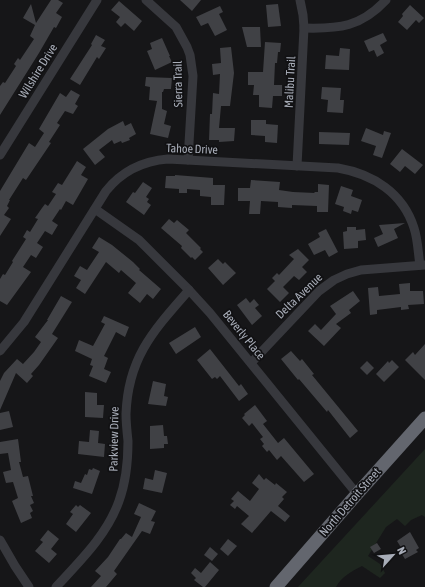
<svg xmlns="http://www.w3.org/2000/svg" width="425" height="587" font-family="'Asap Condensed',sans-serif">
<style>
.green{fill:#1e261f}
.building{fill:#404145}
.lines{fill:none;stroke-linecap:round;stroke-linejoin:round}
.minor{stroke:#37383d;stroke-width:9}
.highway{stroke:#63666e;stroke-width:13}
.labels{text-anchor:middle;stroke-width:3.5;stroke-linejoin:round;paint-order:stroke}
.street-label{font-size:12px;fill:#a8adb8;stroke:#111113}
</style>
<rect width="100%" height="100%" fill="#161618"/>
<path class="green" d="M425 449V517L422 515 411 520 405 526 397 519 386 527 368 556 380 564 385 573 380 578 362 566C352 571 341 577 336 587H298Z"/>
<g class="building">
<polygon points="51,0 58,0 63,3 56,13 62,17 56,28 54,27 39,53 0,115 0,86 3,82 5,83 16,66 14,64 18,58 20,60 34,39 30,36 35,25 23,18 31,4 36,23"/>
<polygon points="180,0 201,0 192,11"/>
<polygon points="119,1 142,21 134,31 125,23 121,27 116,22 120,17 111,10"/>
<polygon points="278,4 281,26 268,27 266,5"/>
<polygon points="410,5 424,18 419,23 416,20 407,30 398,22 403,16 402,14"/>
<polygon points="220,6 223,12 219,14 227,30 215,36 208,23 201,26 196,17"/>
<polygon points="242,27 260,27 261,47 247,47"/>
<polygon points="383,33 387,41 380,45 384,53 377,57 374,50 369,52 364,41"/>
<polygon points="96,35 105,40 101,46 106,48 99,59 97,57 80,85 70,79 92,45 91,44"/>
<polygon points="162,38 170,56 169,56 172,62 155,70 147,51 152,49 150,43"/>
<polygon points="265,42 281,43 280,52 278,52 277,63 275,63 274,85 282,85 282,96 273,96 272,108 259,107 259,95 253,95 254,85 248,85 248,72 263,72"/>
<polygon points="231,47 234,73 230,106 221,106 219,128 235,128 234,141 219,142 219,140 209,140 210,114 212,114 213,93 219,94 220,74 213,75 212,64 221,63 220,48"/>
<polygon points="340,48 350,49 349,70 325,69 326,55 339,56"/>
<polygon points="146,77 172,78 171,89 164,89 163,92 162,92 162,109 167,111 164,124 171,126 168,138 150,134 157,101 149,100 150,87 145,86"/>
<polygon points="322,87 341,88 340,100 344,100 343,113 327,112 328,100 321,99"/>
<polygon points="71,90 80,95 75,104 78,106 73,114 65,111 57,123 60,125 49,142 51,143 26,180 23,178 9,200 10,200 7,206 9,208 4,215 11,219 0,236 0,191 29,143 35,147 44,133 39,129 60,93 66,97"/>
<polygon points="251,120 266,120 266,124 278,125 277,143 265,142 265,136 251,135"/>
<polygon points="123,121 125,126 131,123 136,134 129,138 130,140 122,143 121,141 114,144 112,140 99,150 105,157 95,165 83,149 108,129"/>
<polygon points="366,128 383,135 384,131 391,133 382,158 373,155 376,146 361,141"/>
<polygon points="319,132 350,133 349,145 319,144"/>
<polygon points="402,149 423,165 415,174 405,166 400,172 390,164"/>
<polygon points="77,161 86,167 81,175 88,179 73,205 66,201 61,210 60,209 52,221 58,225 52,235 45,231 37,243 43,247 36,258 31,255 23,267 31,272 7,305 0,301 0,279 3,274 5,275 13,262 12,261 26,239 23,237 27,230 30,232 38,219 35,218 42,208 45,204 48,206 56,194 52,192 58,183 62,185"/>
<polygon points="175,175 213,178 213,185 225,185 224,205 211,205 211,197 200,196 200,190 187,189 187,193 179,193 179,189 165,188 166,176 175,176"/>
<polygon points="251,180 280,182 279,190 293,192 315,193 314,192 318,192 318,184 329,185 328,212 317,212 317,206 292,205 292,208 278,207 278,202 261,201 260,214 249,214 250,201 238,201 238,188 250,188"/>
<polygon points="143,182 152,188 146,197 149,199 147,202 151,205 144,215 126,202 133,192 135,193"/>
<polygon points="341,186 353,190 351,196 362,200 358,212 352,210 351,214 343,211 344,207 335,204"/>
<polygon points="169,219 174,223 177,220 189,230 186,233 201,248 200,249 203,252 195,260 192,257 191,258 181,248 182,246 161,228"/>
<polygon points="405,223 394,229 398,238 378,247 374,238 383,234 379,225"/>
<polygon points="347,227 356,227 356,230 365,229 366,240 358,241 358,248 344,249 343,232 347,231"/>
<polygon points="326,229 338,252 329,257 325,250 314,255 308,244 320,237 318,233"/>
<polygon points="99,237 112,245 133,262 140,269 139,270 161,289 153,299 147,294 140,303 128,293 136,283 121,270 119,273 106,262 85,294 76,288 81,280 74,276 80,266 87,270 99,252 92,248"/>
<polygon points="298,249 309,260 302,267 307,272 299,280 294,276 283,287 289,293 280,302 267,289 275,281 272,278 277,273 279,275 294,259 289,255"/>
<polygon points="218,259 223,264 225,262 236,273 223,285 208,268"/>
<polygon points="410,283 410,291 423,291 424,304 408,305 409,309 401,310 401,307 377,310 377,314 370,315 368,288 378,287 379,296 400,294 399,284"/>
<polygon points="353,291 360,301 349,310 351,313 336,324 341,328 324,346 308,331 315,324 321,330 336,314 330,306"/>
<polygon points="61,296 72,302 52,334 58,338 39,365 31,374 33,376 27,383 16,373 0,410 0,381 4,373 17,359 23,364 34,352 41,342 35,337 48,320 47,320"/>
<polygon points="246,298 250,303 254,299 259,305 255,308 262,316 252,325 237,305"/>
<polygon points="104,316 129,327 125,337 116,332 104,356 108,358 104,369 111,372 106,383 89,376 93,366 90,365 92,359 75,351 79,340 93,346 105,324 101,322"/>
<polygon points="195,327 201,337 176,354 169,343"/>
<polygon points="425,344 425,380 405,360 413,352 415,355"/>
<polygon points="210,349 239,386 241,384 248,394 239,401 220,376 217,379 215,377 212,379 197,360"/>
<polygon points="291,351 300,361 302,359 314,374 312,375 358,431 350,438 328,410 327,412 299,379 298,380 281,359"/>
<polygon points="392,360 399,367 384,382 376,374 388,361 389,363"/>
<polygon points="367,361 374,368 367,375 360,368"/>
<polygon points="153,381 166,384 164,396 168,397 166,406 148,404"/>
<polygon points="85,392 97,393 97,405 104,405 103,418 85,417"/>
<polygon points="255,405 267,421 263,424 278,443 284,438 314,474 304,482 281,456 277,460 269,450 267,452 262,446 264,444 260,439 263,437 252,423 249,426 242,418 245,415 244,414"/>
<polygon points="9,411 13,427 0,430 0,413"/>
<polygon points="163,425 164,436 167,436 168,444 164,444 164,448 150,449 150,426"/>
<polygon points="90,430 99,431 98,443 105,444 104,457 78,454 79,441 89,442"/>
<polygon points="18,439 21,462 19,462 23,477 28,476 33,496 31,496 34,503 30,505 33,511 30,513 32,518 21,523 12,501 18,498 13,482 6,483 3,472 11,470 8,453 0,454 0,442"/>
<polygon points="93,468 100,471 92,494 73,488 75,481 81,483 85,474 87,475 89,469 92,470"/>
<polygon points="155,470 167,473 162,493 143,489 145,478 153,480"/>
<polygon points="259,474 264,480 266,478 275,485 276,483 287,492 282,497 284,499 278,506 290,516 285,522 271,511 252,533 241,524 249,516 237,506 235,509 230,505 234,501 231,499 238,491 250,501 259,489 252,483"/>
<polygon points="139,503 156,511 151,521 155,522 150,534 142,531 114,571 117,574 106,587 91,587 101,576 95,571 108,557 120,539 121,539 126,533 132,537 141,517 134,514"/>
<polygon points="76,505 78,507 80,505 91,513 76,532 66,524 73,514 70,512"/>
<polygon points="48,530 59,539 51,549 57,554 49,563 35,551 43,542 40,540"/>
<polygon points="410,532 419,548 416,550 418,552 405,559 400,551 402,549 397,541"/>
<polygon points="228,539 237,546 228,556 220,549"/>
<polygon points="377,543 381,549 374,553 370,547"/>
<polygon points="210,547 218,554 212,561 204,555"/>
<polygon points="210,562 219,570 205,587 203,587 194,580 196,578 191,573 195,568 201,573"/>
</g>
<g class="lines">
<g class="minor">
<polyline points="146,0 176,27 187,47 190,55 193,76 188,160"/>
<path d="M304 28C339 29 361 27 386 0"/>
<polyline points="0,155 97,0"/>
<polyline points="297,166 304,28 303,15 300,0"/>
<polyline points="95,209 139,240 189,290 210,313 357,494"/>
<path d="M0 351 24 322 106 191C122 171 143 161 168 159L338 168C373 174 403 193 414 228 418 240 418 253 420 265"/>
<polyline points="251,363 319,291 334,280 347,274 361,270 425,265"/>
<polyline points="0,540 15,566 29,587"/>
<path d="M56 587C80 561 107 535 119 501 126 482 128 462 128 441 127 432 126 423 126 414 128 357 154 330 189 290"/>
</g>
<polyline class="highway" points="276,587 357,494 425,418"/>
</g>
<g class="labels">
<g class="street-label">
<text transform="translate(38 71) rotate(-58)" y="4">Wilshire Drive</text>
<text transform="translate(290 82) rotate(-87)" y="4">Malibu Trail</text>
<text transform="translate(178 84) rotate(-91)" y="4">Sierra Trail</text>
<text transform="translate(192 149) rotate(2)" y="4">Tahoe Drive</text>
<text transform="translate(299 296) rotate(-44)" y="4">Delta Avenue</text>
<text transform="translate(244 335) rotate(51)" y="4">Beverly Place</text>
<text transform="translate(114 439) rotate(-89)" y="4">Parkview Drive</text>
<text transform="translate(350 502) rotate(-49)" y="4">North Detroit Street</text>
</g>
</g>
<g transform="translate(393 555) rotate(63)" stroke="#111113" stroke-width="3" paint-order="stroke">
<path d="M0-3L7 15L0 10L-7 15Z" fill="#a8adb8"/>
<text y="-6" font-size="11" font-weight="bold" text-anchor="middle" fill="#a8adb8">N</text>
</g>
</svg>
